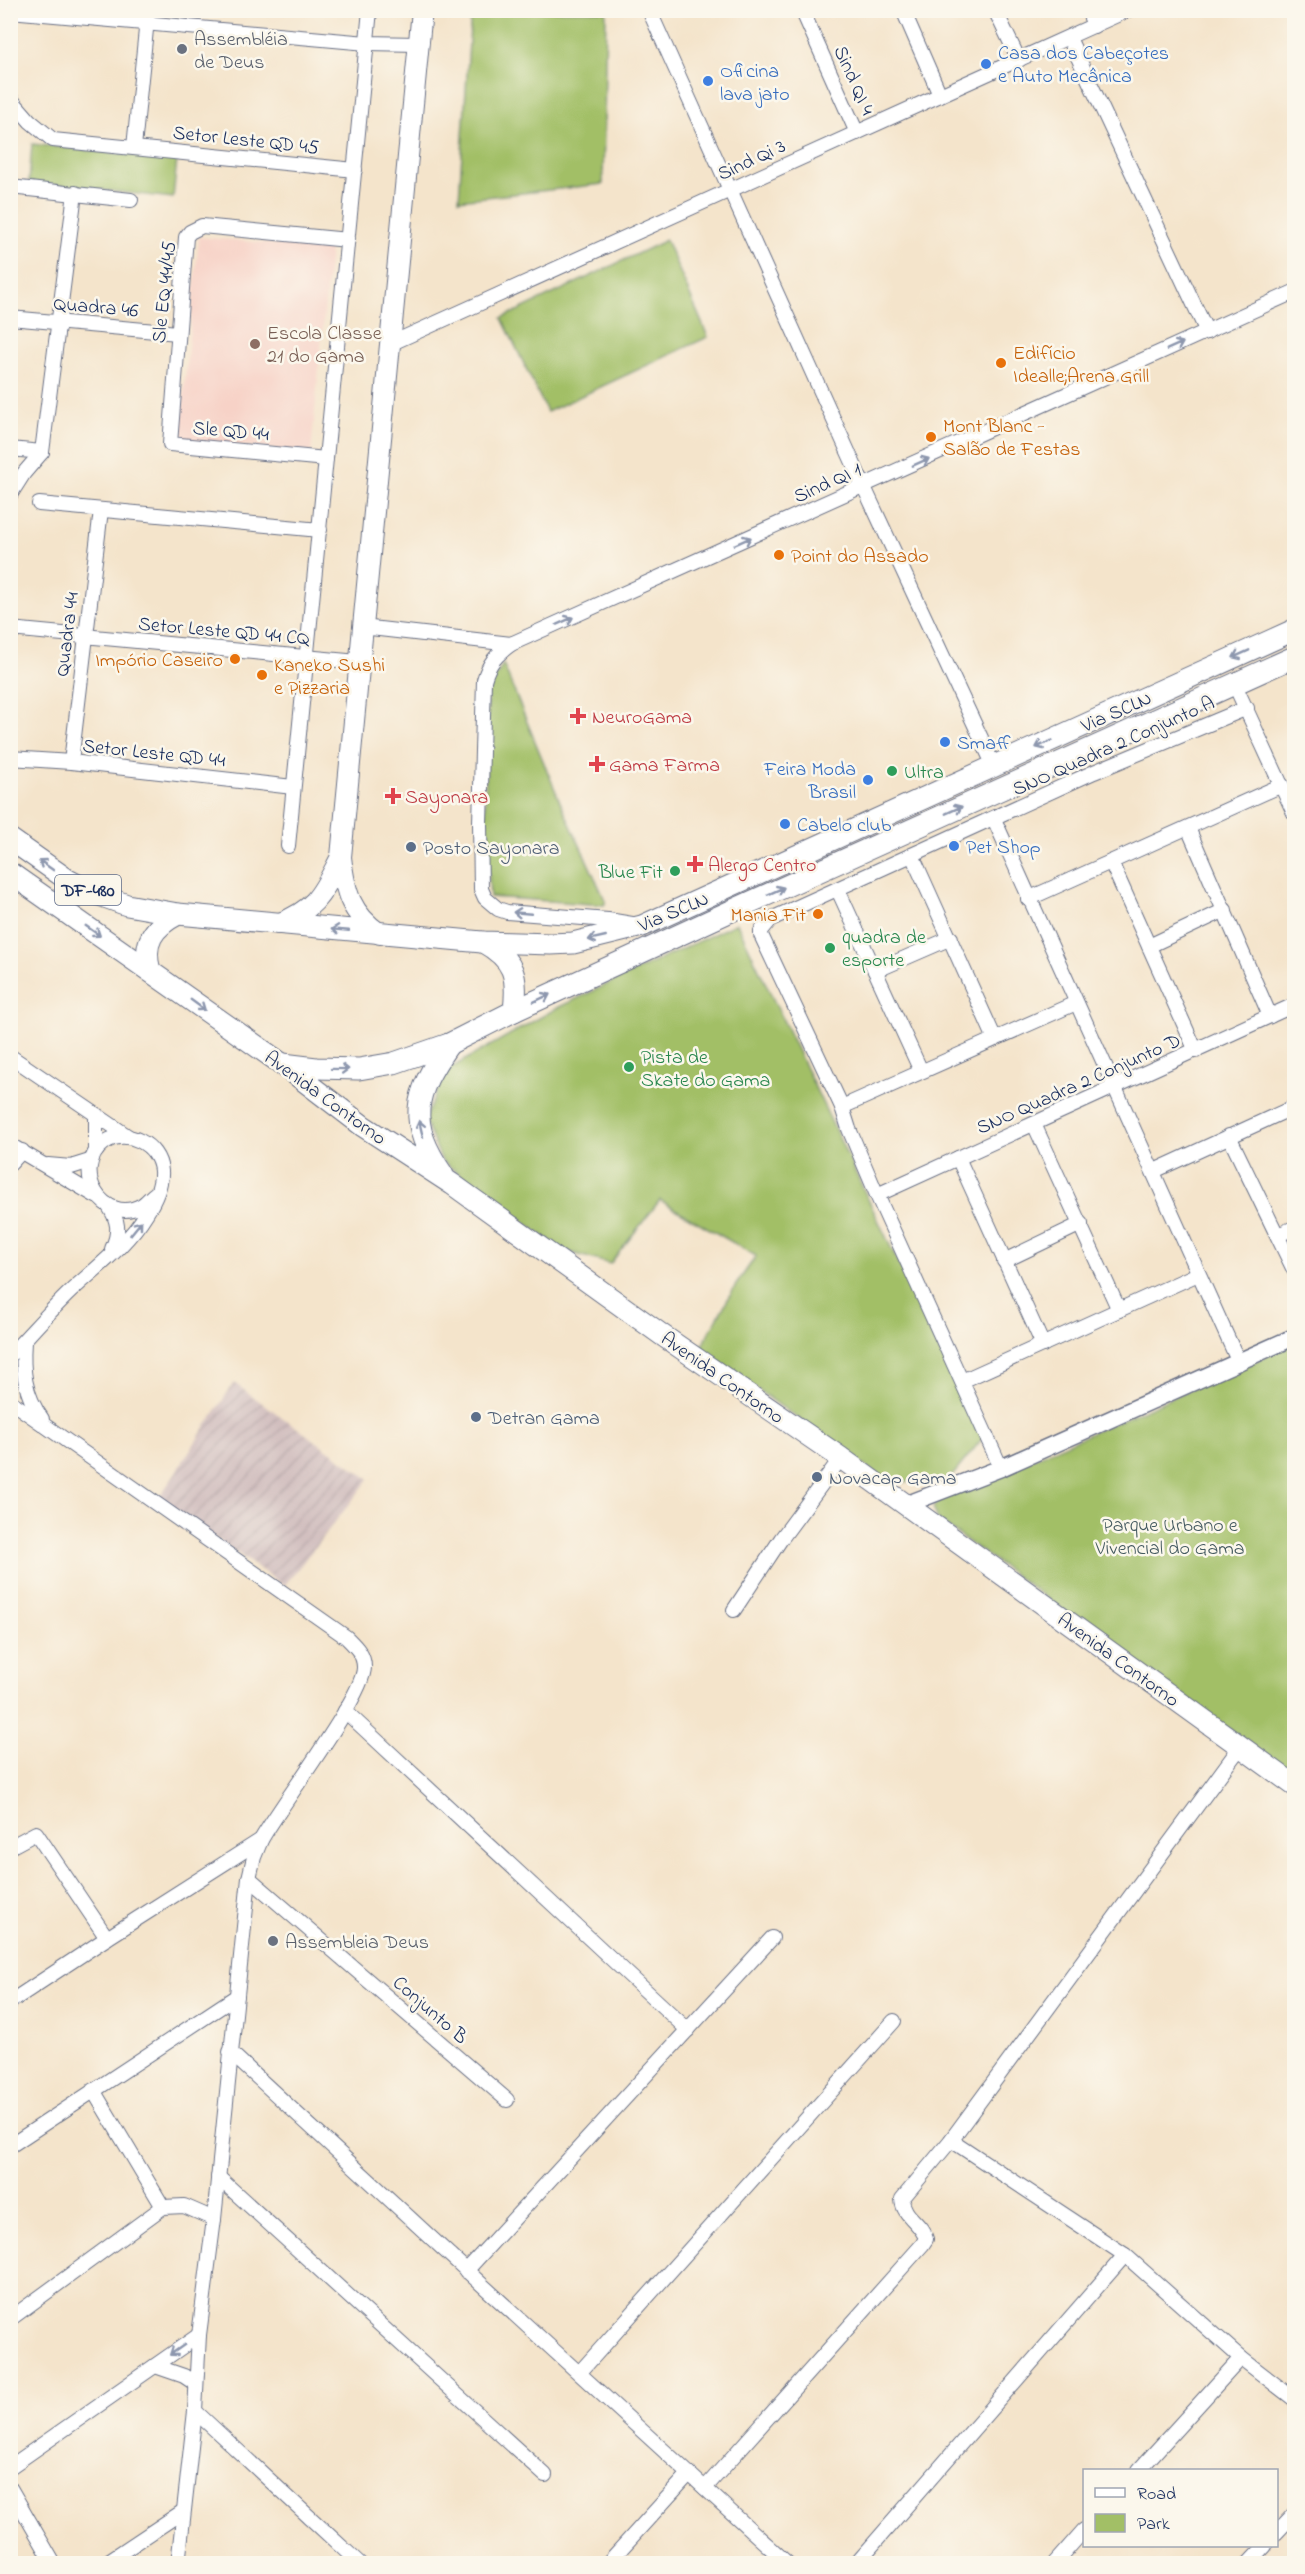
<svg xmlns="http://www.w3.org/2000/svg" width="1305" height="2574" font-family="'Indie Flower',sans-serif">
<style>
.built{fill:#f7d1c6}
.industrial{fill:url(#industrial-furrows)}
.green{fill:#a2bf66;stroke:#5e7762;stroke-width:1.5}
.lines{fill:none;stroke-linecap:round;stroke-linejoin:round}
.minor-casing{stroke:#676e84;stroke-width:16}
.tertiary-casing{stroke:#676e84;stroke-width:19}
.secondary-casing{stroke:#676e84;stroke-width:22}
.primary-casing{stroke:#676e84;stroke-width:23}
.minor{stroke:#fff;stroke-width:14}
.tertiary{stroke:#fff;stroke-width:16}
.secondary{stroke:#fff;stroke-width:20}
.primary{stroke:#fff;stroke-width:21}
.oneway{stroke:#8d97ae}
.worship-dot{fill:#6b7280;stroke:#fbf7ec;stroke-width:2}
.shop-dot{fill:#3f7fe0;stroke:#fbf7ec;stroke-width:2}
.education-dot{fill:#8d6e63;stroke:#fbf7ec;stroke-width:2}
.food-dot{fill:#e8710a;stroke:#fbf7ec;stroke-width:2}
.health-dot{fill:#e0444e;stroke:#fbf7ec;stroke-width:2}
.leisure-dot{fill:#2e9e5b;stroke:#fbf7ec;stroke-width:2}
.service-dot{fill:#5c6f8a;stroke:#fbf7ec;stroke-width:2}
.labels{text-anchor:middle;stroke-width:5;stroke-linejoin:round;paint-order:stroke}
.shield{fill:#fbf7ec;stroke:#5e6b89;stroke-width:1.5}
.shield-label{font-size:18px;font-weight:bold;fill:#1b2f5e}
.worship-label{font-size:20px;fill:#5b616d;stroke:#fbf7ec;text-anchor:start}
.shop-label{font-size:20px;fill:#366cbe;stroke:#fbf7ec;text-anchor:start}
.street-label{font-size:20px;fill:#1b2f5e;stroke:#fbf7ec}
.education-label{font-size:20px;fill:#785e54;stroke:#fbf7ec;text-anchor:start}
.food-label{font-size:20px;fill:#c56008;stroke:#fbf7ec;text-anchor:start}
.health-label{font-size:20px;fill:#be3a42;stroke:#fbf7ec;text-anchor:start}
.leisure-label{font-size:20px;fill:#27864d;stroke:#fbf7ec;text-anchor:start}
.service-label{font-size:20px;fill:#4e5e75;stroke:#fbf7ec;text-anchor:start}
.park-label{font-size:20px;fill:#445a60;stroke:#fbf7ec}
</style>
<defs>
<pattern id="industrial-furrows" width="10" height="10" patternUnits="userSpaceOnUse" patternTransform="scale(1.5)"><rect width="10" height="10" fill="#d2bfbf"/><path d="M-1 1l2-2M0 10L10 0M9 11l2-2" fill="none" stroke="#b4a4a7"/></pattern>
</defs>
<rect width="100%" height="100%" fill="#fbf7ec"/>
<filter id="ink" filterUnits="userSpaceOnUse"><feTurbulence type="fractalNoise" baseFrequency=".0167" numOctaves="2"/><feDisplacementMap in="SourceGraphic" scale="12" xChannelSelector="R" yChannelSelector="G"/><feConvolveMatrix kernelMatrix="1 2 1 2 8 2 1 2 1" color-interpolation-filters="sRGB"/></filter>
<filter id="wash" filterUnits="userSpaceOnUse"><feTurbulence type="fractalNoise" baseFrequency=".008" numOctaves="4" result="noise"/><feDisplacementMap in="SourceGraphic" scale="24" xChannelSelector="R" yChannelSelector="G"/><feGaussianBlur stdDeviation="1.35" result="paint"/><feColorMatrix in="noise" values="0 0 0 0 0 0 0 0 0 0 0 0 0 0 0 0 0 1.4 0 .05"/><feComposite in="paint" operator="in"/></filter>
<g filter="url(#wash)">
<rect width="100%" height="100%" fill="#f4e4cb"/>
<polygon class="built" points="199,237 330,249 311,453 179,439"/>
<polygon class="industrial" points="234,1383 369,1479 284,1586 159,1498"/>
<g class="green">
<polygon points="471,11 606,11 603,184 459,200"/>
<polygon points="32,144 177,160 173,198 29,182"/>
<polygon points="666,240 708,337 547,412 502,318"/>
<polygon points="503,664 561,804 606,902 604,905 490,897 485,805 488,692"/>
<polygon points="737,923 982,1439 949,1480 889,1483 700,1349 736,1285 756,1256 660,1200 610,1264 562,1250 442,1161 424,1120 447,1070 557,1008"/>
<polygon points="1294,1344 1294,1776 938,1520 933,1507 941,1499"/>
</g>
</g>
<g filter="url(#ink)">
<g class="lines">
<defs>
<g id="minor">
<polyline points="649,10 864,487 994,766"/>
<polyline points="802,10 857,133"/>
<polyline points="903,10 940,95"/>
<polyline points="995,10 1019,60"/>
<polyline points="1088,10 1094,26"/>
<polyline points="10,11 367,43 418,44"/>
<polyline points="1069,38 1207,332"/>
<polyline points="10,98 30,121 53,140 355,170"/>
<polyline points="134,147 148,10"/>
<polyline points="10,187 131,200"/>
<polyline points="10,318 178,333"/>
<polyline points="392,343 1128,10"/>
<polyline points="10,449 42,452"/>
<polyline points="326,459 170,444 186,237 190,232 202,226 348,240"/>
<polyline points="10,495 24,473 42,452 75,193"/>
<polyline points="39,504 320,530"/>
<polyline points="362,627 511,644 1294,292"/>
<polyline points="10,629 358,662"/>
<path d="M511 644C496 655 489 663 484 680L480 823 481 889 485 898 498 909 507 912 608 920 632 924"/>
<polyline points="1234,683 1294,813"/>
<polyline points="10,758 71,762 293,787"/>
<polyline points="71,762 101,510"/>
<polyline points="994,819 1239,1363"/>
<polyline points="1188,828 1270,1016"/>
<polyline points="288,846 370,10"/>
<polyline points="912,855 995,1039"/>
<polyline points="1111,862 1196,1051"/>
<polyline points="838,890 921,1071"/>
<polyline points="1028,899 1282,785"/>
<polyline points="1149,946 1225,910"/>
<polyline points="875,971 951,938"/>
<polyline points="10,1056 129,1137"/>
<polyline points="842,1107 1076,1003"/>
<polyline points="96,1115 96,1151"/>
<polyline points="1034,1124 1119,1310"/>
<polyline points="1229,1136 1294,1270"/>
<polyline points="10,1145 96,1196"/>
<polyline points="958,1158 1043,1345"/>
<polyline points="10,1164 22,1151"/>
<polyline points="48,1165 71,1167 90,1161"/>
<polyline points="1154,1171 1294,1107"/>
<polyline points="877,1195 1294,1005"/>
<path d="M108 1205C119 1221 120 1232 112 1249"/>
<polyline points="1278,1235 1294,1228"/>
<polyline points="1004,1261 1081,1224"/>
<path d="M24 1341C22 1370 24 1394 42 1419"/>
<path d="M10 1355C30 1334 49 1312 70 1292 96 1268 128 1244 146 1214 153 1203 162 1185 161 1171 159 1144 126 1127 104 1143 69 1170 104 1227 142 1205 147 1202 151 1196 156 1193"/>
<polyline points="962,1381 1198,1274"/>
<path d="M10 1401 346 1637C355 1646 364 1654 364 1667 365 1695 279 1807 261 1840L254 1857 249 1878 214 2219 199 2335 195 2411 178 2564"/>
<polyline points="1001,1468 877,1195 849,1129 842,1107 761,935 761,931 771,919 1094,772 1247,708"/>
<polyline points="734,1610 781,1539 841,1458"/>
<polyline points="345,1711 688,2030"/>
<polyline points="10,1847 36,1833 107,1938"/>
<polyline points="249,1878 507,2100"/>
<polyline points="10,2002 107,1938 261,1840"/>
<path d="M230 2052C415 2224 601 2394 788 2564"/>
<polyline points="93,2090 163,2207"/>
<polyline points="951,2140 1125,2255 1241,2358 1294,2399"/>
<polyline points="10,2146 237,1996"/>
<polyline points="218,2177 545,2475"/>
<polyline points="466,2271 772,1938"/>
<polyline points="10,2319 163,2207 184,2206 214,2219"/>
<polyline points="155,2366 184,2376 196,2384"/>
<polyline points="580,2372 894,2021"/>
<polyline points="195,2411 360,2564"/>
<polyline points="10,2467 199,2335"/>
<polyline points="1139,2470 1241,2358"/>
<polyline points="10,2488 54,2564"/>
<path d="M705 2488 922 2245 926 2239C922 2223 903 2217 902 2199L951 2140 1241 1746"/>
<polyline points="1276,2533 1294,2514"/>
<polyline points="104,2564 182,2512"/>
<polyline points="607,2564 689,2474"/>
<polyline points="856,2564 1125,2255"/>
<polyline points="1054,2564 1084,2530"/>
<polyline points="1248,2564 1265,2546"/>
</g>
<polyline id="tertiary" points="905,1505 1001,1468 1294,1337"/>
<g id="secondary">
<path d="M278 924C318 908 322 893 341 857"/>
<path d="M380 934C350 913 345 892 341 857L422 10"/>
</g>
<g id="primary">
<polyline points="10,839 68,880 91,892 127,905 178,914 482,942 551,944 573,943 642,926 1294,630"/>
<polyline points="10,873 282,1064 363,1126 452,1184 662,1335 841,1458 1294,1785"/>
<path d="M483 942C515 960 518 976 514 1011"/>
<path d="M150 971C142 943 153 927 178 914"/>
<polyline points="283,1064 316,1068 359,1069 394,1063 449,1044 514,1011 731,911 1294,657"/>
<path d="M443 1175C407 1122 413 1095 449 1044"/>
</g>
</defs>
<use href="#minor" class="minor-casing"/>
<use href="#tertiary" class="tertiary-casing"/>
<use href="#secondary" class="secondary-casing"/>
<use href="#primary" class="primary-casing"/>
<use href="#minor" class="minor"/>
<use href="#tertiary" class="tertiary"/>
<use href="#secondary" class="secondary"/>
<use href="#primary" class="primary"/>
</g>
<defs><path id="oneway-shaft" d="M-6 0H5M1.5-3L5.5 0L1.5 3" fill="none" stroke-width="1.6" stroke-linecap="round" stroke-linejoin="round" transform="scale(1.5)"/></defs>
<g class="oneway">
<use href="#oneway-shaft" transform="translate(1175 346) rotate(-24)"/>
<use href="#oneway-shaft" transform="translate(921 462) rotate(-24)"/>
<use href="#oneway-shaft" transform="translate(743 541) rotate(-24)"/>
<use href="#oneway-shaft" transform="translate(565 621) rotate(-24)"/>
<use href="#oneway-shaft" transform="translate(1241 654) rotate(156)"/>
<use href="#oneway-shaft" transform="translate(1044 744) rotate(156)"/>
<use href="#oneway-shaft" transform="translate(954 810) rotate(-24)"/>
<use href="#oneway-shaft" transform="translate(46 865) rotate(-145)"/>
<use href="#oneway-shaft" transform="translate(776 891) rotate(-24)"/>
<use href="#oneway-shaft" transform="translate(522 913) rotate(-175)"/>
<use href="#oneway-shaft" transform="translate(340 930) rotate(-175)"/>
<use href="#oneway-shaft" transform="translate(93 931) rotate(35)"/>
<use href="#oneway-shaft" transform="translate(597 938) rotate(167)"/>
<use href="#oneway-shaft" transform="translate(542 998) rotate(-25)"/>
<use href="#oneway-shaft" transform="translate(198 1005) rotate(36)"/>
<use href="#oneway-shaft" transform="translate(340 1069) rotate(1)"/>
<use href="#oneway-shaft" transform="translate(421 1129) rotate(-103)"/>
<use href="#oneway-shaft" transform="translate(136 1228) rotate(-51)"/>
<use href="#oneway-shaft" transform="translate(177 2350) rotate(145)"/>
</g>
</g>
<g class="worship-dot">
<circle cx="182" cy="49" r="6"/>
<circle cx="273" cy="1941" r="6"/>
</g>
<g class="shop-dot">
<circle cx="986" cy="64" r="6"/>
<circle cx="708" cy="81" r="6"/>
<circle cx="945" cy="742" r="6"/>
<circle cx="868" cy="780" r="6"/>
<circle cx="785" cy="824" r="6"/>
<circle cx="954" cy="846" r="6"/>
</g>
<circle class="education-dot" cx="255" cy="344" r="6"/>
<g class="food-dot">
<circle cx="1001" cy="363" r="6"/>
<circle cx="931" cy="437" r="6"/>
<circle cx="779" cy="555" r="6"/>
<circle cx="235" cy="659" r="6"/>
<circle cx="262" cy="675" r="6"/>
<circle cx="818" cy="914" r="6"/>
</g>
<g class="health-dot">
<path d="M575 707h6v6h6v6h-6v6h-6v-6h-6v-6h6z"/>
<path d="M594 755h6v6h6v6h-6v6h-6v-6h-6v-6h6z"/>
<path d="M390 787h6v6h6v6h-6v6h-6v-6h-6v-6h6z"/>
<path d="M692 855h6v6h6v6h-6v6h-6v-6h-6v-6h6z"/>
</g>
<g class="leisure-dot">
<circle cx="892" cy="771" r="6"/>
<circle cx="675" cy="871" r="6"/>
<circle cx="830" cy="948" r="6"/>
<circle cx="629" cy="1067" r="6"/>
</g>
<g class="service-dot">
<circle cx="411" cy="847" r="6"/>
<circle cx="476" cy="1417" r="6"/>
<circle cx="817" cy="1477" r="6"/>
</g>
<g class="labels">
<rect class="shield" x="55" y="875" width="66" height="30" rx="4.5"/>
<g class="shield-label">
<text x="88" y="896">DF-480</text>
</g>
<g class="worship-label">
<text x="194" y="45">Assembléia<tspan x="194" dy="23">de Deus</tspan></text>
<text x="285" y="1948">Assembleia Deus</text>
</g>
<g class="shop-label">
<text x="998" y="59">Casa dos Cabeçotes<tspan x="998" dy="23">e Auto Mecânica</tspan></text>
<text x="720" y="77">Oficina<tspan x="720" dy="23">lava jato</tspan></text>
<text x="957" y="749">Smaff</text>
<text x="856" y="775" text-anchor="end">Feira Moda<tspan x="856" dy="23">Brasil</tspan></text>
<text x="797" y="831">Cabelo club</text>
<text x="966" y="853">Pet Shop</text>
</g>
<g class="street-label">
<text transform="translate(855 80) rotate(66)" y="7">Sind QI 4</text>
<text transform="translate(246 139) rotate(6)" y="7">Setor Leste QD 45</text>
<text transform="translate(751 159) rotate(-25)" y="7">Sind Qi 3</text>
<text transform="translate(163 292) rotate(-84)" y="7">Sle EQ 44/45</text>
<text transform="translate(96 306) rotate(5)" y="7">Quadra 46</text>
<text transform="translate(231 430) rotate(5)" y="7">Sle QD 44</text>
<text transform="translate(827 482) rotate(-24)" y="7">Sind QI 1</text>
<text transform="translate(224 630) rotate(5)" y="7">Setor Leste QD 44 CQ</text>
<text transform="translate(66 634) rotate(-83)" y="7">Quadra 44</text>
<text transform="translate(1116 711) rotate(-24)" y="7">Via SCLN</text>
<text transform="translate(1113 745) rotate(-24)" y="7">SNO Quadra 2 Conjunto A</text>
<text transform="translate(154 752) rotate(6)" y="7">Setor Leste QD 44</text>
<text transform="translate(673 911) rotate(-23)" y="7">Via SCLN</text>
<text transform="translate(1078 1083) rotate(-24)" y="7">SNO Quadra 2 Conjunto D</text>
<text transform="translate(326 1097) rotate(36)" y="7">Avenida Contorno</text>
<text transform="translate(723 1377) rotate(35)" y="7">Avenida Contorno</text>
<text transform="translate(1119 1659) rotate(36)" y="7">Avenida Contorno</text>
<text transform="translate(431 2009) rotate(41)" y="7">Conjunto B</text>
</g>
<g class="education-label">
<text x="267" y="339">Escola Classe<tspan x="267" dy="23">21 do Gama</tspan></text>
</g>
<g class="food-label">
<text x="1013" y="359">Edifício<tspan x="1013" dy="23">Idealle;Arena Grill</tspan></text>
<text x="943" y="432">Mont Blanc -<tspan x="943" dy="23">Salão de Festas</tspan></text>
<text x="791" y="562">Point do Assado</text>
<text x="223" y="666" text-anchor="end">Impório Caseiro</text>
<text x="274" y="671">Kaneko Sushi<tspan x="274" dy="23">e Pizzaria</tspan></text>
<text x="806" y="921" text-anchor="end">Mania Fit</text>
</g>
<g class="health-label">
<text x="592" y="723">NeuroGama</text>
<text x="609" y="771">Gama Farma</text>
<text x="405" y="803">Sayonara</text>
<text x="708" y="871">Alergo Centro</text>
</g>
<g class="leisure-label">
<text x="904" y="778">Ultra</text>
<text x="663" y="878" text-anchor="end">Blue Fit</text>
<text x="842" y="943">quadra de<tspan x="842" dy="23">esporte</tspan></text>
<text x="641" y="1063">Pista de<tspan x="641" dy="23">Skate do Gama</tspan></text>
</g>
<g class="service-label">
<text x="423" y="854">Posto Sayonara</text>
<text x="488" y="1424">Detran Gama</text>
<text x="829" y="1484">Novacap Gama</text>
</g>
<g class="park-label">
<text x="1170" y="1531">Parque Urbano e<tspan x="1170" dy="23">Vivencial do Gama</tspan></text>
</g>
</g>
<rect width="1305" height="2574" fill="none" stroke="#fbf7ec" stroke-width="36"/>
<rect x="1083" y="2469" width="195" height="78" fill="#fbf7ec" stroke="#a1a7b3" stroke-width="1.5"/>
<rect x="1095" y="2488" width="30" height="9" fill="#ffffff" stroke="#a1a7b3" stroke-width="1.5"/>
<text x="1137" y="2499" font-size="18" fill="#1b2f5e">Road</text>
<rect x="1095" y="2514" width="30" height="18" fill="#a2bf66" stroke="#a1a7b3" stroke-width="1.5"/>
<text x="1137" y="2529" font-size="18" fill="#1b2f5e">Park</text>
</svg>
